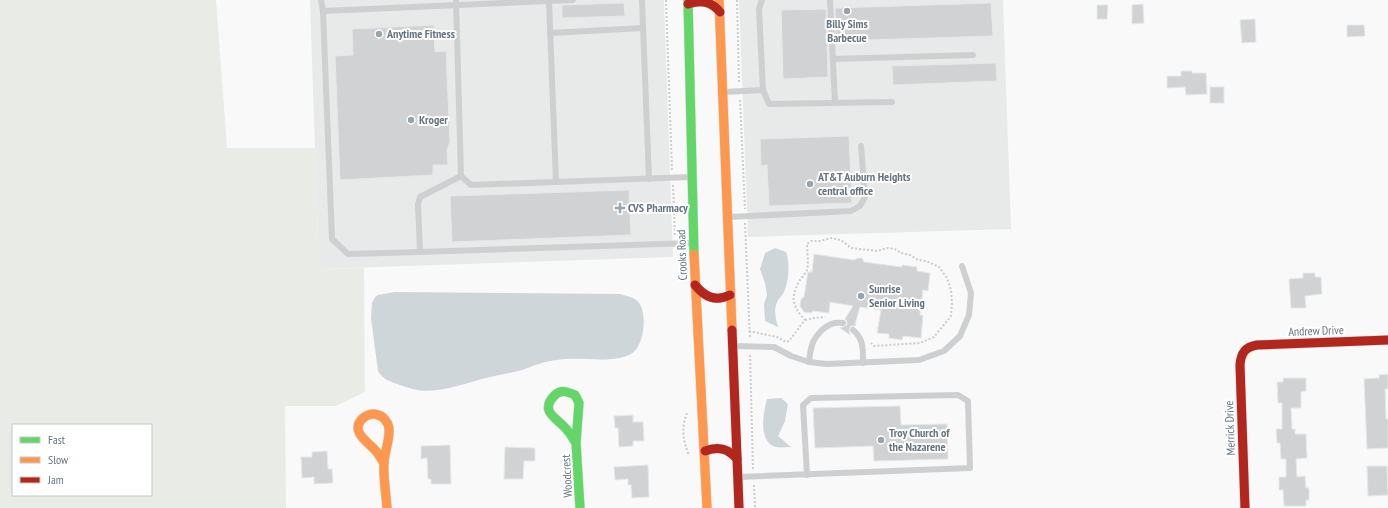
<svg xmlns="http://www.w3.org/2000/svg" width="1388" height="508" font-family="'PT Sans Narrow',sans-serif">
<style>
.built{fill:#e8e9e9}
.green{fill:#e8ebe6;fill-rule:evenodd}
.water{fill:#ced6d9}
.building{fill:#d0d2d3;stroke:#e8e8e8}
.lines{fill:none;stroke-linecap:round;stroke-linejoin:round}
.fast-casing{stroke:#d5d6d7;stroke-width:10}
.slow-casing{stroke:#d5d6d7;stroke-width:10}
.jam-casing{stroke:#d5d6d7;stroke-width:10}
.path{stroke:#cbcccd;stroke-width:2;stroke-dasharray:2 2;stroke-linecap:butt}
.lane{stroke:#cecfd0;stroke-width:6}
.fast{stroke:#63d668;stroke-width:9}
.slow{stroke:#ff974d;stroke-width:9}
.jam{stroke:#b3261e;stroke-width:9}
.poi-dot{fill:#99a4ac;stroke:#fff;stroke-width:1.5}
.labels{text-anchor:middle;stroke-width:4;stroke-linejoin:round;paint-order:stroke}
.poi-label{font-size:12px;font-weight:bold;fill:#657683;stroke:#fff;text-anchor:start}
.street-label{font-size:12px;fill:#657683;stroke:#fff}
</style>
<rect width="100%" height="100%" fill="#f9f9f9"/>
<g class="built">
<polygon points="310,0 664,0 673,257 319,269"/>
<polygon points="739,0 1003,0 1011,229 748,237"/>
</g>
<path class="green" d="M0 0H216L227 148H315L319 269 364 268 365 392 336 406H285L286 508H0ZM13 425H151V495H13Z"/>
<g class="water">
<path d="M775 248 786 252C790 262 789 281 784 292 782 296 777 300 776 305 774 312 776 320 778 327L765 321 764 304 767 295 765 283 760 269 765 253Z"/>
<path d="M395 292 620 294C626 296 635 297 639 303 648 315 644 349 629 355 609 364 579 356 557 360 545 361 533 366 522 370 510 373 498 375 486 378 467 383 436 394 417 390 412 389 406 387 400 385 391 382 382 379 378 371L371 318 372 303 375 297 378 295Z"/>
<path d="M781 398 788 404 785 421 778 436 791 447C785 447 775 449 770 444 759 434 764 411 767 399Z"/>
</g>
<g class="building">
<polygon points="624,3 625,16 562,18 562,5"/>
<polygon points="991,3 993,36 836,41 835,8"/>
<polygon points="1143,4 1144,23 1132,24 1132,5"/>
<polygon points="1097,5 1108,5 1107,19 1097,19"/>
<polygon points="826,9 828,77 783,79 781,10"/>
<polygon points="1255,19 1256,42 1242,43 1240,20"/>
<polygon points="434,25 435,52 446,51 450,142 447,150 448,165 433,165 433,175 340,180 335,56 353,55 352,29"/>
<polygon points="1347,25 1364,25 1365,36 1347,37"/>
<polygon points="996,63 997,81 893,85 892,66"/>
<polygon points="1181,71 1192,71 1192,73 1206,73 1207,94 1186,95 1185,87 1167,88 1167,76 1181,76"/>
<rect x="1210" y="87" width="14" height="16"/>
<polygon points="849,136 852,203 769,206 767,165 761,166 760,139"/>
<polygon points="629,190 631,235 452,242 450,196"/>
<polygon points="814,254 854,260 858,258 862,258 864,262 902,267 902,265 917,267 917,271 930,273 928,291 923,290 920,315 923,315 921,338 903,336 902,340 889,338 889,334 877,333 881,310 860,307 855,324 856,325 855,326 851,326 849,329 850,335 840,328 847,325 847,321 845,319 853,306 830,302 829,313 813,311 811,313 804,312 800,306 801,299 804,297 808,272 812,272"/>
<polygon points="1303,273 1315,273 1315,277 1321,277 1322,294 1305,296 1306,308 1291,308 1289,279 1303,278"/>
<polygon points="1388,374 1388,389 1385,389 1386,419 1388,419 1388,448 1367,449 1364,379 1379,378 1379,375"/>
<polygon points="1283,378 1306,378 1306,391 1301,392 1301,408 1291,408 1292,429 1295,429 1295,434 1306,434 1307,458 1296,459 1297,477 1305,476 1306,488 1309,488 1309,500 1306,500 1306,506 1284,506 1283,490 1279,490 1279,477 1286,477 1286,459 1281,459 1280,443 1277,443 1276,429 1282,429 1282,403 1278,403 1277,382 1283,382"/>
<polygon points="900,406 901,425 947,424 948,459 874,461 873,446 815,448 813,408"/>
<polygon points="633,415 633,422 643,422 644,441 633,441 633,446 619,447 618,428 615,428 614,416"/>
<polygon points="450,445 451,484 431,484 431,479 428,479 427,458 421,459 421,446"/>
<polygon points="505,447 535,448 535,461 524,461 523,479 504,479"/>
<polygon points="327,451 328,469 332,469 333,483 314,484 314,477 302,478 301,457 312,457 312,452"/>
<polygon points="648,465 649,497 632,498 631,485 628,485 628,479 615,480 614,467"/>
<polygon points="1367,466 1387,466 1388,495 1368,496"/>
</g>
<g class="lines">
<defs>
<g id="fast">
<polyline points="688,0 694,254"/>
<path d="M576 443C573 439 571 434 567 430 558 418 538 412 555 395 561 389 568 392 575 395L579 403 576 443 580 508"/>
</g>
<g id="slow">
<polyline points="719,0 732,330"/>
<polyline points="694,254 707,508"/>
<path d="M384 463C381 459 379 454 375 450 368 442 349 431 363 418 367 415 373 413 378 415 383 416 388 422 389 428 390 439 385 451 384 462 383 477 386 493 387 508"/>
</g>
<g id="jam">
<path d="M688 4C701 0 711 1 720 12"/>
<path d="M695 285C705 297 715 302 730 295"/>
<polyline points="732,330 739,508"/>
<path d="M705 451C718 446 728 448 737 459"/>
<path d="M1245 508 1240 365C1241 353 1245 347 1257 345L1388 340"/>
</g>
</defs>
<use href="#fast" class="fast-casing"/>
<use href="#slow" class="slow-casing"/>
<use href="#jam" class="jam-casing"/>
<g class="path">
<polyline points="666,0 672,170"/>
<polyline points="737,0 739,83"/>
<polyline points="740,100 745,209"/>
<polyline points="673,185 675,236"/>
<polyline points="745,223 750,339"/>
<polyline points="805,320 814,318 825,317"/>
<path d="M749 331 777 337 786 342 789 341 805 320C792 306 790 297 800 280 802 277 806 273 807 270 809 262 807 252 807 244L811 241H820L831 238 841 240 851 248 877 251 888 248 895 249 901 253 910 255 918 260 926 261 939 267 947 278 951 290 952 303 951 316 934 337 920 343 874 346 871 343"/>
<polyline points="750,355 753,469"/>
<path d="M687 413C681 428 683 441 689 455"/>
<polyline points="754,485 755,508"/>
</g>
<g class="lane">
<polyline points="321,0 323,11 332,239 348,254 420,252"/>
<polyline points="456,0 461,176 420,197 418,204 420,252 693,243"/>
<polyline points="642,0 649,179"/>
<polyline points="762,0 759,9 763,90"/>
<polyline points="830,0 835,103"/>
<polyline points="323,11 549,1"/>
<polyline points="550,33 643,28"/>
<polyline points="833,59 973,55"/>
<polyline points="724,92 763,90 769,104 892,102"/>
<polyline points="461,176 471,185 690,177"/>
<polyline points="556,182 549,1 573,0"/>
<polyline points="729,217 851,211 860,206 865,197 861,146"/>
<path d="M853 330C864 339 863 350 863 363"/>
<polyline points="734,346 774,347 791,356 809,362 827,364 919,360 944,351 960,336 969,315 971,293 962,266"/>
<path d="M809 362C811 347 811 341 822 330 829 324 834 322 843 323"/>
<polyline points="739,477 970,468 968,401 958,395 811,398 803,405 807,475"/>
</g>
<use href="#fast" class="fast"/>
<use href="#slow" class="slow"/>
<use href="#jam" class="jam"/>
</g>
<g class="poi-dot">
<circle cx="847" cy="11" r="4"/>
<circle cx="379" cy="34" r="4"/>
<circle cx="411" cy="120" r="4"/>
<circle cx="810" cy="184" r="4"/>
<path d="M618 202h4v4h4v4h-4v4h-4v-4h-4v-4h4z"/>
<circle cx="861" cy="296" r="4"/>
<circle cx="881" cy="440" r="4"/>
</g>
<g class="labels">
<g class="poi-label">
<text x="847" y="28" text-anchor="middle">Billy Sims<tspan x="847" dy="14">Barbecue</tspan></text>
<text x="387" y="38">Anytime Fitness</text>
<text x="419" y="124">Kroger</text>
<text x="818" y="181">AT&amp;T Auburn Heights<tspan x="818" dy="14">central office</tspan></text>
<text x="628" y="212">CVS Pharmacy</text>
<text x="869" y="293">Sunrise<tspan x="869" dy="14">Senior Living</tspan></text>
<text x="889" y="437">Troy Church of<tspan x="889" dy="14">the Nazarene</tspan></text>
</g>
<g class="street-label">
<text transform="translate(682 255) rotate(-92)" y="4">Crooks Road</text>
<text transform="translate(1316 331) rotate(-2)" y="4">Andrew Drive</text>
<text transform="translate(1230 428) rotate(-92)" y="4">Merrick Drive</text>
<text transform="translate(567 476) rotate(-93)" y="4">Woodcrest</text>
</g>
</g>
<rect x="12" y="424" width="140" height="72" fill="#ffffff" stroke="#c1c8cd"/>
<rect x="20" y="437" width="20" height="6" fill="#63d668" stroke="#c1c8cd"/>
<text x="48" y="444" font-size="12" fill="#657683">Fast</text>
<rect x="20" y="457" width="20" height="6" fill="#ff974d" stroke="#c1c8cd"/>
<text x="48" y="464" font-size="12" fill="#657683">Slow</text>
<rect x="20" y="477" width="20" height="6" fill="#b3261e" stroke="#c1c8cd"/>
<text x="48" y="484" font-size="12" fill="#657683">Jam</text>
</svg>
